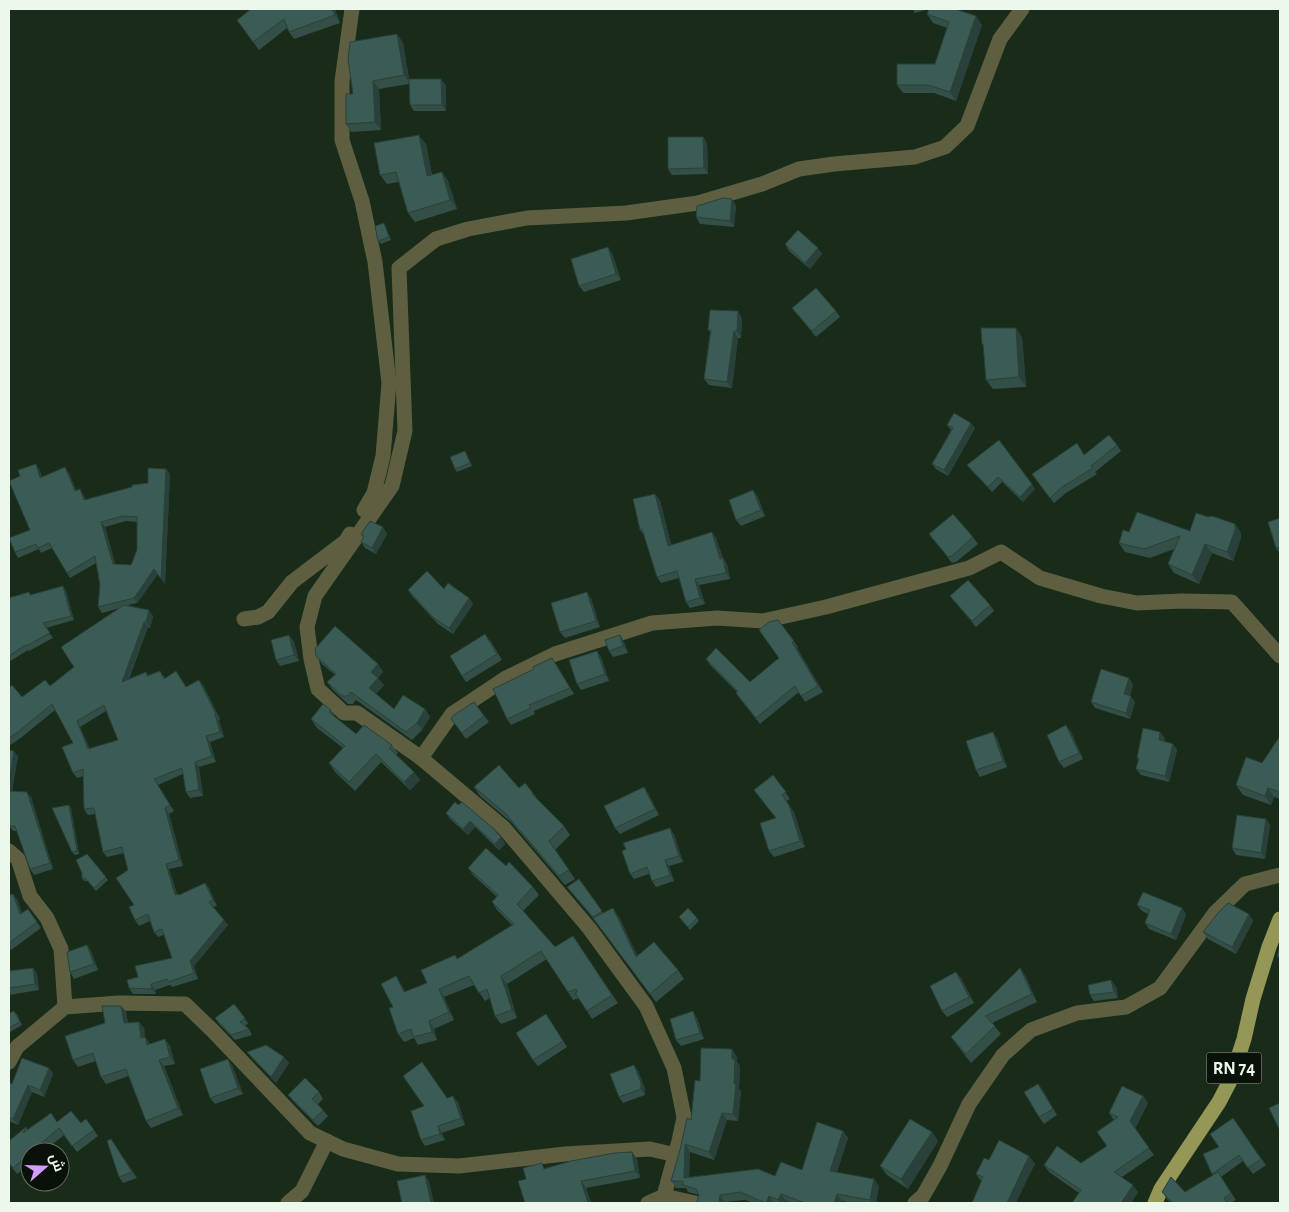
<svg xmlns="http://www.w3.org/2000/svg" width="1289" height="1212" font-family="'Alegreya Sans',Cairo,sans-serif">
<style>
.lines{fill:none;stroke-linecap:round;stroke-linejoin:round}
.minor{stroke:#5e5f41;stroke-width:15}
.major{stroke:#959757;stroke-width:15}
.wall{fill:#334f48;fill-rule:evenodd}
.shaded-wall{fill:#29403b}
.building{fill:#3b5c54;stroke:#29403b;fill-rule:evenodd}
.labels{text-anchor:middle;stroke-width:5;stroke-linejoin:round;paint-order:stroke}
.shield{fill:#0a1109;stroke:#a8b3a7;stroke-width:1}
.shield-label{font-size:18px;font-weight:bold;fill:#ecf8eb}
</style>
<rect width="100%" height="100%" fill="#192b19"/>
<g class="lines">
<g class="minor">
<polyline points="352,9 342,81 342,140 362,201 375,262 389,383 383,456 374,493 364,510"/>
<polyline points="244,619 258,617 268,612 292,582 346,541 350,534"/>
<polyline points="421,758 452,714 506,678 555,654 652,623 717,618 763,621 826,607 969,568 1001,552 1040,578 1101,596 1137,603 1182,601 1232,602 1280,656"/>
<polyline points="9,851 18,859 30,896 47,918 61,949 65,1007"/>
<polyline points="9,1062 17,1047 65,1007 119,1003 185,1004 213,1031 310,1133 343,1149 398,1164 459,1166 565,1154 650,1149 676,1155"/>
<polyline points="664,1196 695,1203"/>
<polyline points="288,1203 302,1191 327,1141"/>
<polyline points="648,1203 664,1196 679,1141 684,1117 674,1068 646,1006 589,928 504,828 421,758 357,713 344,713 318,689 311,659 307,627 315,596 392,486 405,431 399,268 436,239 468,229 527,218 626,213 698,203 762,184 799,169 834,164 915,157 945,147 967,126 1000,39 1022,9"/>
<polyline points="915,1203 923,1196 940,1166 969,1104 1003,1055 1031,1030 1077,1013 1126,1007 1160,988 1215,913 1245,884 1280,875"/>
</g>
<polyline class="major" points="1155,1203 1161,1189 1219,1102 1231,1079 1244,1039 1253,999 1269,947 1280,919"/>
</g>
<g class="wall">
<polygon points="335,9 340,23 294,39 289,32 287,28 259,50 237,20"/>
<polygon points="912,9 929,9 915,13"/>
<polygon points="927,14 982,25 956,101 934,93 903,93 897,85 935,64 947,28 933,23"/>
<polygon points="397,34 403,43 409,79 446,85 446,111 414,111 410,105 409,84 379,89 381,130 351,132 346,124 353,94"/>
<polygon points="703,137 707,143 708,174 672,175 668,169"/>
<polygon points="426,144 432,175 442,172 448,181 457,209 415,222 408,213 399,182 387,184 380,175"/>
<polygon points="736,205 734,227 700,224 696,217"/>
<polygon points="386,227 391,240 381,244 378,241"/>
<polygon points="785,244 818,248 822,254 810,269 789,251"/>
<polygon points="612,253 621,280 584,292 579,286"/>
<polygon points="792,308 836,311 840,317 816,337"/>
<polygon points="742,318 741,338 738,338 732,388 709,385 704,379 710,332 708,330"/>
<polygon points="1022,337 1026,387 993,389 986,380 984,346 982,344"/>
<polygon points="947,425 975,428 948,476 936,469 932,464 951,430"/>
<polygon points="1117,445 1121,451 1095,472 1097,474 1066,493 1054,503 1032,474 1085,455"/>
<polygon points="465,451 467,454 472,466 457,472 455,469"/>
<polygon points="967,465 1035,489 1023,502 1002,482 992,492 971,470"/>
<path d="M39 469 42 477 69 473 76 490 80 489 83 494 86 500 148 483 166 469 170 474 165 584 158 574 137 603 128 605 153 616 150 628 148 627 129 679 146 672 148 675 164 676 165 678 186 687 203 685 220 719 219 720 224 737 210 742 216 762 199 767 203 796 190 798 186 792 183 774 158 785 174 811 169 814 183 866 169 869 177 894 179 895 205 883 209 888 217 906 213 907 228 925 194 966 198 979 172 987 170 985 155 990 156 994H133L129 988 138 977 172 958 164 935 158 937 154 932 150 921 139 926 135 920 134 905 128 870 124 853 107 857 103 852 95 814 88 815 84 809 83 776 77 778 73 773V743L55 710 22 737 9 746V685L22 697 50 686 74 667 120 608 102 613 98 607 100 585 96 563 70 578 52 548 41 553 39 549 18 558 15 552 30 530ZM126 521 137 522V550L131 565 115 564 105 527ZM106 711 118 740 90 749 80 727Z"/>
<polygon points="753,490 758,497 765,516 741,526 736,520"/>
<polygon points="660,500 671,545 716,538 723,558 727,564 730,579 699,585 705,604 690,608 686,602 679,578 661,583 657,577 645,536 640,530"/>
<polygon points="1208,517 1235,524 1241,533 1241,538 1233,561 1212,553 1199,584 1174,573 1168,564 1174,549 1150,558 1125,552 1119,543 1129,532 1190,531"/>
<polygon points="1280,518 1280,554 1276,548"/>
<polygon points="383,527 387,534 376,554 365,548 361,542 363,537 361,534"/>
<polygon points="929,534 973,537 978,544 956,562 952,563"/>
<polygon points="444,589 469,598 473,604 453,634 438,624 412,596 408,590"/>
<polygon points="66,591 74,620 46,628 53,638 29,651 28,650 9,662 9,598"/>
<polygon points="950,596 990,605 994,611 976,627 955,602"/>
<polygon points="591,598 600,627 565,638 560,632"/>
<polygon points="778,620 798,647 797,648 823,692 805,702 799,692 760,724 740,699 736,693 737,692 710,665 706,659 750,682 779,658"/>
<polygon points="289,635 294,642 299,661 280,666 276,660"/>
<polygon points="620,635 624,642 628,653 613,657 609,651"/>
<polygon points="490,640 502,660 466,682 462,676"/>
<polygon points="597,651 601,657 609,681 581,690 577,684"/>
<polygon points="316,656 378,664 383,672 378,678 384,685 376,694 394,709 425,709 430,717 422,730 412,740 356,700 353,704 348,704 333,690 327,682 335,675 322,664"/>
<polygon points="556,664 574,694 534,711 535,714 511,725 507,719"/>
<polygon points="1133,684 1130,696 1135,702 1130,719 1095,708 1091,702"/>
<polygon points="474,702 489,722 466,739 451,719"/>
<polygon points="331,710 335,717 356,734 392,745 398,753 396,755 414,772 420,780 410,790 381,762 355,791 335,772 329,763 343,748 317,728 311,719"/>
<polygon points="1071,732 1083,759 1064,768 1059,762"/>
<polygon points="1280,736 1280,799 1274,797 1271,805 1243,795 1236,785 1262,763"/>
<polygon points="997,738 1007,767 980,777 976,770"/>
<polygon points="1165,738 1164,741 1173,744 1177,750 1169,782 1141,775 1136,769 1138,760 1137,758"/>
<polygon points="9,750 18,756 12,791 31,797 53,869 34,875 30,869 17,831 13,831 9,826"/>
<polygon points="773,775 790,799 786,801 794,812 805,847 774,857 769,851 776,818 754,790"/>
<polygon points="474,787 519,788 533,793 539,801 564,826 570,835 555,850 575,879 565,885 511,822 480,796"/>
<polygon points="648,793 659,815 620,834 615,828"/>
<polygon points="455,802 501,837 505,844 499,850 475,827 468,835 450,819 446,813"/>
<polygon points="71,808 79,854 75,855 72,852"/>
<polygon points="1266,819 1270,825 1265,859 1236,855 1232,848"/>
<polygon points="674,834 683,862 669,866 674,881 656,887 652,881 649,874 634,879 630,874"/>
<polygon points="506,866 533,887 539,895 523,911 555,947 573,936 618,1003 592,1019 579,998 573,1000 547,959 507,984 517,1018 501,1024 495,1016 490,998 485,1001 474,985 444,997 454,1020 434,1029 437,1040 418,1045 414,1038 404,1042 398,1034 393,1007 401,984 405,992 427,983 455,955 458,959 512,925 497,910 492,902 497,897 474,876 468,868"/>
<polygon points="106,877 108,880 96,891 88,881 84,881 82,878"/>
<polygon points="579,879 603,913 619,917 637,956 678,970 684,979 656,1002 597,923 567,887"/>
<polygon points="9,895 17,899 22,913 28,909 41,928 11,950 9,947"/>
<polygon points="1137,905 1182,908 1186,915 1176,940 1149,929 1145,923 1148,914 1142,911"/>
<polygon points="1249,914 1253,921 1236,954 1208,939 1203,932"/>
<polygon points="679,917 697,918 699,921 690,930"/>
<polygon points="87,945 91,951 98,970 74,979 70,972"/>
<polygon points="33,968 37,974 39,990 9,995 9,971"/>
<polygon points="1020,968 1026,977 1037,1002 992,1023 1001,1034 971,1063 957,1045 951,1037"/>
<polygon points="961,978 974,1003 947,1017 942,1011"/>
<polygon points="1116,986 1118,998 1094,1001 1090,995"/>
<polygon points="234,1004 248,1023 245,1026 249,1029 252,1035 235,1040 219,1024 215,1018"/>
<polygon points="121,1006 126,1012 128,1023 139,1022 144,1028 145,1037 150,1044 165,1039 170,1046 175,1064 164,1066 183,1115 151,1128 146,1121 129,1076 106,1084 101,1077 96,1061 78,1067 73,1060 105,1023"/>
<polygon points="9,1013 17,1014 22,1025 10,1032 9,1030"/>
<polygon points="697,1018 704,1039 681,1046 676,1040"/>
<polygon points="550,1020 567,1047 538,1066 533,1060"/>
<polygon points="247,1052 284,1057 289,1063 276,1083 252,1058"/>
<polygon points="737,1057 737,1062 740,1066 739,1089 741,1091 738,1121 727,1120 714,1160 690,1152 689,1177 775,1176 802,1170 843,1131 848,1138 837,1172 879,1186 876,1203 853,1203 842,1201 841,1203 792,1203 786,1201 785,1203 754,1203 745,1200 725,1202 725,1203 695,1203 697,1202 699,1195 688,1192 686,1188 676,1188 671,1181 691,1120 700,1081"/>
<polygon points="232,1065 243,1094 215,1104 210,1098"/>
<polygon points="49,1068 53,1074 44,1097 32,1092 18,1125 9,1121 9,1082 12,1084"/>
<polygon points="638,1071 645,1089 645,1095 623,1103 619,1097"/>
<polygon points="1038,1084 1057,1115 1044,1124 1039,1117"/>
<polygon points="319,1092 323,1099 318,1104 328,1116 318,1126 293,1101 288,1095"/>
<polygon points="1143,1096 1148,1103 1135,1129 1154,1155 1122,1177 1138,1192 1131,1203 1072,1203 1079,1193 1049,1172 1044,1165 1081,1163 1107,1146 1114,1120 1109,1113"/>
<polygon points="447,1098 458,1102 465,1125 442,1133 445,1140 425,1146 421,1140"/>
<polygon points="1233,1118 1266,1165 1253,1174 1243,1161 1221,1177 1236,1200 1230,1203 1171,1203 1167,1199 1162,1192 1185,1192 1213,1175 1203,1154 1219,1147"/>
<polygon points="86,1119 98,1136 77,1152 64,1135 43,1152 30,1152 30,1163 17,1174 9,1164 9,1141 26,1127 28,1130 57,1122 81,1123"/>
<polygon points="932,1132 938,1141 908,1189 887,1175 880,1166"/>
<polygon points="111,1139 137,1178 123,1183 119,1177"/>
<polygon points="632,1152 637,1159 640,1178 586,1188 591,1203 525,1203 526,1179 545,1168"/>
<polygon points="1029,1156 1035,1164 981,1181 976,1174 989,1160"/>
</g>
<g class="shaded-wall">
<polygon points="332,9 335,9 340,23 335,15"/>
<polygon points="976,16 982,25 956,101 950,92"/>
<polygon points="397,34 403,43 410,84 404,75"/>
<polygon points="441,79 446,85 446,111 442,105"/>
<polygon points="373,81 379,89 381,130 375,122"/>
<polygon points="419,135 426,144 434,185 427,176"/>
<polygon points="703,137 707,143 708,174 704,168"/>
<polygon points="442,172 448,181 457,209 450,200"/>
<polygon points="732,199 736,205 734,227 730,221"/>
<polygon points="384,223 386,227 391,240 389,237"/>
<polygon points="608,247 612,253 621,280 616,274"/>
<polygon points="818,248 822,254 810,269 805,263"/>
<polygon points="738,311 742,318 741,338 737,331"/>
<polygon points="1016,328 1022,337 1026,387 1019,377"/>
<polygon points="734,331 738,338 732,388 727,382"/>
<polygon points="971,423 975,428 948,476 944,470"/>
<polygon points="36,464 39,469 44,483 40,478"/>
<polygon points="65,467 69,473 78,496 75,491"/>
<polygon points="166,469 170,474 165,584 161,579"/>
<polygon points="1032,484 1035,489 1023,502 1020,497"/>
<polygon points="80,489 83,494 88,506 84,500"/>
<polygon points="753,490 758,497 765,516 761,510"/>
<polygon points="655,494 660,500 673,552 668,546"/>
<polygon points="101,522 105,527 117,570 113,564"/>
<polygon points="1235,524 1241,533 1241,538 1233,561 1227,552"/>
<polygon points="383,527 387,534 376,554 372,548"/>
<polygon points="712,532 716,538 724,563 723,558 727,564 730,579 726,573"/>
<polygon points="1205,544 1212,553 1199,584 1192,575"/>
<polygon points="154,569 158,574 137,603 134,598"/>
<polygon points="695,579 699,585 705,604 700,598"/>
<polygon points="63,586 66,591 74,620 71,616"/>
<polygon points="587,592 591,598 600,627 596,621"/>
<polygon points="469,598 473,604 453,634 449,628"/>
<polygon points="149,610 153,616 150,628 146,622"/>
<polygon points="144,622 148,627 125,687 122,682"/>
<polygon points="289,635 294,642 299,661 294,655"/>
<polygon points="620,635 624,642 628,653 623,646"/>
<polygon points="792,642 797,648 823,692 818,686"/>
<polygon points="597,651 601,657 609,681 605,674"/>
<polygon points="378,664 383,672 378,678 384,685 374,696 369,688 371,672"/>
<polygon points="1129,678 1133,684 1128,700 1124,694"/>
<polygon points="199,680 203,685 220,719 216,714"/>
<polygon points="1131,696 1135,702 1130,719 1126,713"/>
<polygon points="425,709 430,717 422,730 417,723"/>
<polygon points="215,714 219,720 224,737 220,732"/>
<polygon points="77,721 80,727 92,754 88,749"/>
<polygon points="1066,725 1071,732 1083,759 1079,753"/>
<polygon points="993,732 997,738 1007,767 1003,761"/>
<polygon points="1160,732 1165,738 1163,746 1159,740"/>
<polygon points="206,736 210,742 216,762 212,756"/>
<polygon points="1173,744 1177,750 1169,782 1165,776"/>
<polygon points="14,751 18,756 11,796 9,793 9,782"/>
<polygon points="195,762 199,767 203,796 199,790"/>
<polygon points="414,772 420,780 410,790 404,782"/>
<polygon points="644,787 648,793 659,815 655,809"/>
<polygon points="1268,788 1274,797 1271,805 1265,796"/>
<polygon points="27,792 31,797 53,869 50,863"/>
<polygon points="69,805 71,808 79,854 77,851"/>
<polygon points="789,805 794,812 805,847 800,841"/>
<polygon points="165,808 169,814 183,866 179,860"/>
<polygon points="1266,819 1270,825 1265,859 1261,853"/>
<polygon points="470,821 475,827 468,835 463,829"/>
<polygon points="670,828 674,834 683,862 679,856"/>
<polygon points="501,837 505,844 499,850 495,844"/>
<polygon points="665,860 669,866 674,881 670,875"/>
<polygon points="166,864 169,869 179,900 175,895"/>
<polygon points="205,883 209,888 217,906 213,900"/>
<polygon points="13,894 17,899 24,920 20,914"/>
<polygon points="613,908 619,917 642,965 636,957"/>
<polygon points="1182,908 1186,915 1176,940 1171,934"/>
<polygon points="1249,914 1253,921 1236,954 1232,947"/>
<polygon points="224,920 228,925 194,966 198,979 194,973 190,961"/>
<polygon points="87,945 91,951 98,970 94,964"/>
<polygon points="33,968 37,974 39,990 35,984"/>
<polygon points="1020,968 1026,977 1037,1002 1032,994"/>
<polygon points="956,972 961,978 974,1003 969,997"/>
<polygon points="396,976 401,984 409,1000 404,992"/>
<polygon points="501,976 507,984 517,1018 512,1010"/>
<polygon points="1111,980 1116,986 1118,998 1114,992"/>
<polygon points="151,984 155,990 156,994 152,989"/>
<polygon points="439,989 444,997 454,1020 449,1012"/>
<polygon points="121,1006 126,1012 129,1030 124,1023"/>
<polygon points="693,1011 697,1018 704,1039 700,1033"/>
<polygon points="429,1021 434,1029 437,1040 432,1032"/>
<polygon points="139,1022 144,1028 146,1045 141,1038"/>
<polygon points="145,1037 150,1044 147,1045"/>
<polygon points="165,1039 170,1046 175,1064 170,1057"/>
<polygon points="732,1049 737,1057 737,1062 740,1066 739,1089 741,1091 738,1121 733,1114 734,1084 732,1059"/>
<polygon points="284,1057 289,1063 276,1083 271,1077"/>
<polygon points="228,1059 232,1065 243,1094 238,1088"/>
<polygon points="159,1060 164,1066 183,1115 178,1108"/>
<polygon points="634,1065 638,1071 645,1089 645,1095 641,1089"/>
<polygon points="49,1068 53,1074 44,1097 40,1090"/>
<polygon points="1038,1084 1043,1090 1057,1115 1053,1109"/>
<polygon points="28,1085 32,1092 18,1125 13,1119"/>
<polygon points="453,1096 458,1102 465,1125 461,1118"/>
<polygon points="1143,1096 1148,1103 1135,1129 1130,1121"/>
<polygon points="722,1113 727,1120 714,1160 709,1152"/>
<polygon points="438,1126 442,1133 445,1140 440,1134"/>
<polygon points="843,1131 848,1138 835,1178 830,1171"/>
<polygon points="932,1132 938,1141 908,1189 901,1179"/>
<polygon points="685,1144 690,1152 689,1185 684,1178"/>
<polygon points="632,1152 637,1159 640,1178 635,1171"/>
<polygon points="1029,1156 1035,1164 1016,1203 1007,1203"/>
<polygon points="425,1175 429,1181 434,1203 431,1203"/>
<polygon points="874,1179 879,1186 876,1203 872,1203 870,1200"/>
<polygon points="581,1181 586,1188 591,1203 588,1203"/>
<polygon points="1133,1185 1138,1192 1131,1203 1121,1203"/>
<polygon points="781,1194 786,1201 785,1203 781,1203 778,1200"/>
<polygon points="837,1194 842,1201 841,1203 834,1203"/>
<polygon points="720,1195 725,1202 725,1203 719,1203"/>
<polygon points="769,1196 774,1203 766,1203"/>
</g>
<g class="building">
<polygon points="251,9 332,9 335,15 289,32 284,19 253,42 237,20"/>
<polygon points="929,9 955,9 976,16 950,92 928,85 897,85 897,64 935,64 949,22 927,14"/>
<polygon points="397,34 404,75 373,81 375,122 346,124 346,94 353,94 348,59 350,42"/>
<polygon points="409,79 441,79 442,105 410,105"/>
<polygon points="419,135 427,176 442,172 450,200 408,213 396,172 380,175 374,143"/>
<polygon points="668,137 703,137 704,168 668,169"/>
<polygon points="723,198 732,199 730,221 696,217 697,206"/>
<polygon points="384,223 389,237 378,241 375,226"/>
<polygon points="798,230 818,248 805,263 785,244"/>
<polygon points="608,247 616,274 579,286 571,259"/>
<polygon points="816,288 836,311 812,331 792,308"/>
<polygon points="710,310 738,311 737,331 734,331 727,382 704,379 711,330 708,330"/>
<polygon points="981,328 1016,328 1019,377 986,380 983,344 982,344"/>
<polygon points="954,413 971,423 944,470 932,464 953,428 947,425"/>
<polygon points="1109,435 1117,445 1091,466 1093,468 1062,487 1050,498 1032,474 1077,443 1084,455"/>
<polygon points="999,440 1032,484 1020,497 998,477 988,487 967,465"/>
<polygon points="465,451 470,463 455,469 450,457"/>
<path d="M36 464 40 478 65 467 75 491 80 489 84 500 132 487V485L148 483V468L166 469 161 579 154 569 134 598 98 607 100 585 95 556 67 573 49 543 38 548 36 544 15 552 9 538 30 530 9 481 20 476 18 470ZM123 516 137 517V550L131 565 113 564 101 522Z"/>
<polygon points="753,490 761,510 736,520 729,500"/>
<polygon points="655,494 668,546 712,532 720,559 723,558 726,573 695,579 700,598 686,602 677,571 657,577 642,529 640,530 633,499"/>
<polygon points="1137,512 1190,531 1196,513 1208,517 1212,516 1235,524 1235,530 1227,552 1205,544 1192,575 1168,564 1180,536 1144,549 1119,543 1123,530 1129,532"/>
<polygon points="953,514 973,537 952,556 948,557 929,534"/>
<polygon points="1280,518 1280,547 1276,548 1268,522"/>
<polygon points="370,521 383,527 372,548 361,542 364,536 361,534"/>
<polygon points="427,571 444,589 448,583 469,598 449,628 434,618 408,590"/>
<polygon points="968,580 990,605 972,621 950,596"/>
<polygon points="63,586 71,616 43,623 50,633 26,646 25,645 9,656 9,598 29,592 30,595"/>
<polygon points="587,592 596,621 560,632 551,603"/>
<path d="M124 605 149 610 146 622H144L122 682 146 672 147 676 160 671 164 679 176 671 186 687 199 680 216 714H215L220 732 206 736 212 756 195 762 199 790 186 792 182 768 154 779 170 805 165 808 179 860 166 864 175 895 178 894 179 895 205 883 213 900 209 902 224 920 190 961 194 973 168 982 167 979 151 984 152 989 129 988 127 980 138 977 135 966 172 958 162 929 154 932 148 914 135 920 129 907 134 905 116 878 128 870 122 847 103 852 94 808 84 809 83 769 73 773 62 747 73 743 52 704 18 732 9 738V686L10 687 12 685 22 697 45 680 50 686 74 667 61 647ZM104 705 118 740 88 749 77 721Z"/>
<polygon points="778,620 794,641 792,642 818,686 801,696 795,686 756,718 736,693 738,691 706,659 716,648 750,682 779,658 759,630 769,622"/>
<polygon points="335,626 378,664 371,672 378,678 369,688 394,709 403,695 425,709 417,723 406,732 351,692 347,696 342,696 327,682 336,674 316,656 315,649"/>
<polygon points="485,634 497,654 462,676 450,656"/>
<polygon points="289,635 294,655 276,660 271,640"/>
<polygon points="620,635 623,646 609,651 605,640"/>
<polygon points="597,651 605,674 577,684 569,660"/>
<polygon points="552,658 570,688 529,705 531,708 507,719 493,689 534,669 533,667"/>
<polygon points="1101,669 1129,678 1124,694 1131,696 1126,713 1091,702"/>
<polygon points="474,702 484,716 462,733 451,719 454,715"/>
<polygon points="323,704 331,710 329,712 356,734 364,725 392,745 389,748 414,772 404,782 376,754 349,782 329,763 345,746 311,719"/>
<polygon points="1066,725 1079,753 1059,762 1047,735"/>
<polygon points="1143,728 1160,732 1159,740 1173,744 1165,776 1136,769 1139,758 1137,758"/>
<polygon points="993,732 1003,761 976,770 966,741"/>
<polygon points="1280,736 1280,792 1268,788 1265,796 1236,785 1246,757 1262,763"/>
<polygon points="9,750 14,751 9,782"/>
<polygon points="499,765 519,788 525,783 533,793 532,794 564,826 549,841 569,870 559,876 505,813 474,787"/>
<polygon points="773,775 786,792 782,795 789,805 800,841 769,851 760,823 776,818 754,790"/>
<polygon points="644,787 655,809 615,828 604,806"/>
<polygon points="9,791 27,792 50,863 30,869 15,826 9,826"/>
<polygon points="455,802 458,805 462,802 493,828 501,837 495,844 470,821 463,829 446,813"/>
<polygon points="69,805 77,851 72,852 52,808"/>
<polygon points="1237,815 1266,819 1261,853 1232,848"/>
<polygon points="670,828 679,856 665,860 670,875 652,881 647,867 630,874 622,851 626,849 623,843"/>
<polygon points="486,848 506,866 509,862 533,887 517,904 555,947 573,936 612,995 587,1011 575,993 577,992 576,989 568,992 541,951 501,976 512,1010 495,1016 487,989 479,993 469,976 439,989 449,1012 429,1021 432,1032 413,1037 411,1029 398,1034 389,1008 393,1007 381,984 396,976 404,992 427,983 421,970 455,955 457,959 514,924 492,902 498,895 468,868"/>
<polygon points="87,854 106,877 94,888 85,878 82,878 82,873 76,860"/>
<polygon points="579,879 602,911 593,917 567,887"/>
<polygon points="1143,892 1182,908 1171,934 1145,923 1150,910 1137,905"/>
<polygon points="13,894 20,914 28,909 37,922 9,943 9,895"/>
<polygon points="1228,903 1249,914 1232,947 1203,932 1218,913"/>
<polygon points="613,908 636,957 654,942 678,970 650,994 593,918"/>
<polygon points="688,908 697,918 688,927 679,917"/>
<polygon points="1280,944 1280,957 1277,957"/>
<polygon points="87,945 94,964 70,972 67,952"/>
<polygon points="33,968 35,984 9,988 9,971"/>
<polygon points="1020,968 1032,994 985,1016 995,1026 966,1054 951,1037"/>
<polygon points="956,972 969,997 942,1011 930,986"/>
<polygon points="1111,980 1114,992 1090,995 1088,985"/>
<polygon points="234,1004 245,1018 240,1022 249,1029 231,1035 215,1018"/>
<polygon points="102,1006 121,1006 124,1023 139,1022 141,1038 145,1037 147,1045 165,1039 170,1057 159,1060 178,1108 146,1121 126,1069 101,1077 93,1053 73,1060 65,1036 105,1023"/>
<polygon points="14,1011 20,1022 9,1028 9,1013"/>
<polygon points="693,1011 700,1033 676,1040 670,1019"/>
<polygon points="546,1014 563,1041 533,1060 516,1033"/>
<polygon points="266,1045 284,1057 271,1077 247,1052"/>
<polygon points="701,1048 732,1049 732,1059 735,1059 734,1084 736,1084 733,1114 722,1113 709,1152 685,1144 684,1178 758,1169 775,1176 781,1162 802,1170 817,1122 843,1131 830,1171 874,1179 870,1200 837,1194 834,1203 805,1203 781,1194 778,1200 769,1196 766,1203 740,1192 720,1195 719,1203 695,1203 697,1202 699,1194 696,1189 683,1185 683,1181 671,1181 680,1150 687,1118 691,1120 695,1080 700,1081"/>
<polygon points="22,1058 49,1068 40,1090 28,1085 13,1119 9,1117 9,1082 12,1084"/>
<polygon points="228,1059 238,1088 210,1098 200,1069"/>
<polygon points="422,1062 447,1098 453,1096 461,1118 438,1126 440,1134 421,1140 411,1111 424,1106 403,1076"/>
<polygon points="634,1065 641,1083 641,1089 619,1097 610,1074"/>
<polygon points="305,1078 319,1092 312,1099 323,1110 313,1120 288,1095"/>
<polygon points="1038,1084 1053,1109 1039,1117 1024,1092"/>
<polygon points="1122,1086 1143,1096 1130,1121 1149,1148 1114,1172 1133,1185 1121,1203 1072,1203 1081,1190 1044,1165 1057,1146 1081,1163 1107,1146 1097,1132 1118,1117 1109,1113"/>
<polygon points="1280,1103 1280,1131 1269,1108"/>
<polygon points="71,1111 81,1123 86,1119 94,1130 72,1146 59,1128 31,1152 30,1152 30,1153 13,1168 9,1163 9,1141 26,1127 23,1133 51,1113 57,1122"/>
<polygon points="1233,1118 1261,1159 1248,1168 1239,1155 1212,1174 1203,1154 1219,1147 1210,1134"/>
<polygon points="910,1119 932,1132 901,1179 880,1166"/>
<polygon points="111,1139 132,1172 119,1177 107,1141"/>
<polygon points="999,1140 1029,1156 1007,1203 972,1203 983,1177 976,1174 984,1158 989,1160"/>
<polygon points="632,1152 635,1171 581,1181 588,1203 525,1203 518,1181 526,1179 523,1168 542,1163 544,1169 571,1161 615,1153"/>
<polygon points="1218,1172 1231,1193 1224,1198 1227,1203 1173,1203 1162,1192 1171,1177 1185,1192"/>
<polygon points="425,1175 431,1203 402,1203 397,1181"/>
</g>
<g class="labels">
<rect class="shield" x="1206.5" y="1052.5" width="55" height="31" rx="4"/>
<g class="shield-label">
<text x="1234" y="1074">RN 74</text>
</g>
</g>
<rect width="1289" height="1212" fill="none" stroke="#ecf8eb" stroke-width="20"/>
<g transform="translate(45 1167) rotate(70)"><circle r="24" fill="#0a1109" stroke="#646d63"/>
<path d="M0-4L9 19L0 12L-9 19Z" fill="#d19dfe"/>
<text y="-8" font-size="14" font-weight="bold" text-anchor="middle" fill="#ecf8eb">ش</text>
</g>
</svg>
